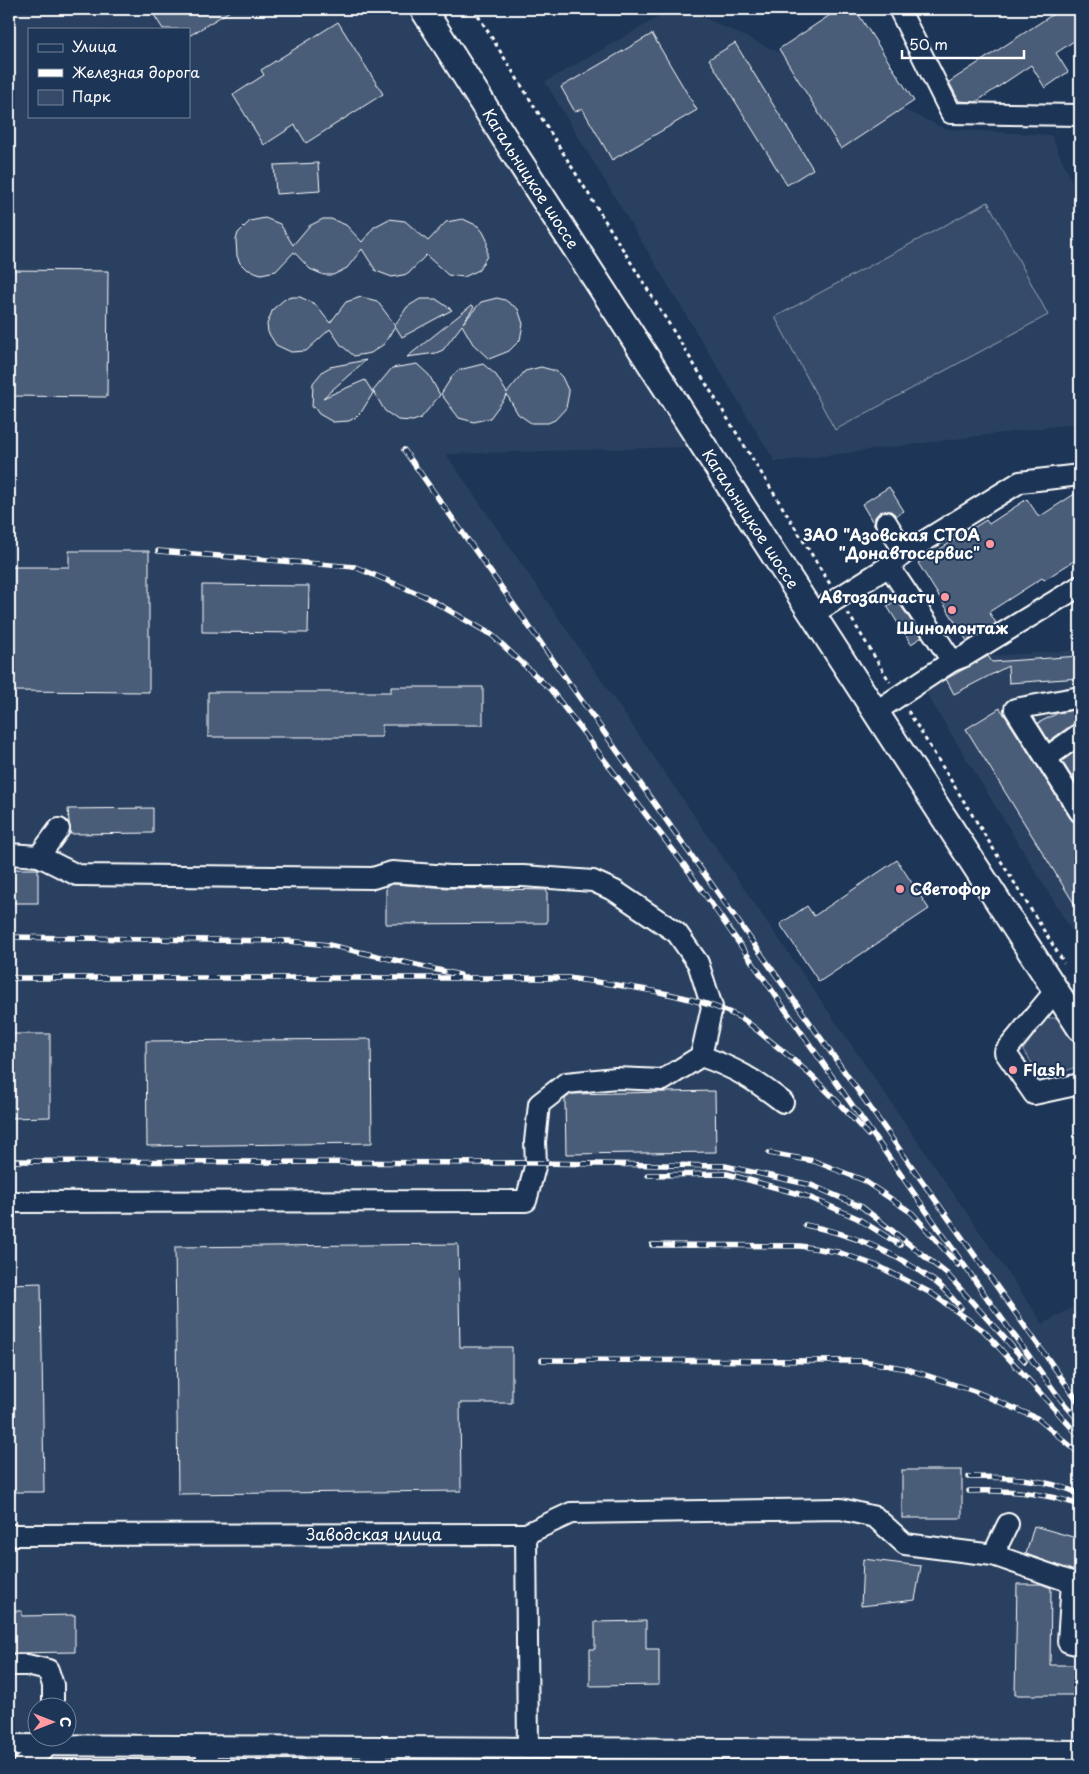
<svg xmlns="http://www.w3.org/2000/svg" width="1089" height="1774" font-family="'Playpen Sans',sans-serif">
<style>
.built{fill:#2a4161;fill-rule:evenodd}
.green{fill:#364b69;stroke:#9aa5b4}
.building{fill:#4a5d79;stroke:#fff}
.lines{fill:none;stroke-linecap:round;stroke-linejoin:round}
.minor-casing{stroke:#fff;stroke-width:24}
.major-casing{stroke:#fff;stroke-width:29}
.path{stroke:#fff;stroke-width:3;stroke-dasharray:4 4;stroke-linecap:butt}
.minor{stroke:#1d3557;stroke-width:20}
.major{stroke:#1d3557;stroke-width:25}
.rail-casing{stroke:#fff;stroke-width:5.5}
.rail{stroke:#1d3557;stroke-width:4;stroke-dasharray:11;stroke-linecap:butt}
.poi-dot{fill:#ff9aa2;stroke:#1d3557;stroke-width:2}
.labels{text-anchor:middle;stroke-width:4;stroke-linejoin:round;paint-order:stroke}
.street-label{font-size:16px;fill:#fff;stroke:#1d3557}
.poi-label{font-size:16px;font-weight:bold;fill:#fff;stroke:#1d3557;text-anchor:end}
</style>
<rect width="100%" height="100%" fill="#1d3557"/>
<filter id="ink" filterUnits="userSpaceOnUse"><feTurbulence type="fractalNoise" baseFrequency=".02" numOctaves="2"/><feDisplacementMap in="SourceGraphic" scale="10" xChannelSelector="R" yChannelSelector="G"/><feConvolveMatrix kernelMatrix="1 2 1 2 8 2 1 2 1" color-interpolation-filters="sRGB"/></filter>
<g filter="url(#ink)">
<g class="built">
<path d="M9 9H404L687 447 446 454 1043 1324 1080 1303V1742H832L885 1765H9ZM29 29H189V116H29ZM38 1706H68V1736H38Z"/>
<polygon points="673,9 685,9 946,129 1051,135 1080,200 1080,423 775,462 545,82"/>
<polygon points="1080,650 1080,944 923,688 978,657"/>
</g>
<g class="green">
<polygon points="988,202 1048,315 835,430 775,317"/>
<polygon points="1047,1018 1058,1018 1080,1051 1080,1065 1044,1081 1023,1050"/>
<polygon points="980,1759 1080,1760 1080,1765 968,1765"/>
</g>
<g class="building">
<polygon points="164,9 233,9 189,36 189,29 163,29 154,15"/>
<polygon points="839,9 855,9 914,101 841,149 779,49"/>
<polygon points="1061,9 1080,9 1080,37 1056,53 1068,72 1045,88 1031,65 976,102 959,101 949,82"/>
<polygon points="338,22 383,94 306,143 295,125 264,145 233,95 264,75 261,70"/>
<polygon points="652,34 697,110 612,160 582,108 575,112 561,87"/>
<polygon points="735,43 813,169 787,185 709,59"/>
<polygon points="318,163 320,191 276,194 274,165"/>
<polygon points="265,218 280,224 293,245 309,226 323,219 331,219 346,225 362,242 374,227 389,219 405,221 428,241 446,222 463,219 478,226 483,232 487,240 487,256 479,270 464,277 448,275 426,255 408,274 392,277 376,271 362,249 347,268 333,275 324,275 310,269 294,252 276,271 261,274 246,269 240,263 237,256 236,240 238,233 250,221"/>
<polygon points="9,270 108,271 107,397 9,396"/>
<polygon points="292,297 300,297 315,304 330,323 346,302 361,297 377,301 395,325 407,307 420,299 436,299 452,310 402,337 395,326 384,344 371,353 354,356 341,345 330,329 306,351 291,352 276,345 268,332 267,324 273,309 285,299"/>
<polygon points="497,298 505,300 518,309 523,324 520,340 509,351 489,359 473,344 462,325 443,350 436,353 407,357 472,305 474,307 463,323 481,302"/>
<polygon points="366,360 323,398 365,380 373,393 362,411 356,417 349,421 333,422 319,414 314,407 312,408 313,383 323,371 330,367"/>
<polygon points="417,364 429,375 440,395 421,418 413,421 398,420 385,411 373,391 392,368"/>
<polygon points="483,364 496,375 507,393 525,371 541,367 556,371 562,377 569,392 566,408 555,420 548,423 531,423 518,414 507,395 490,418 474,422 459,418 441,394 453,375 459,370"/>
<polygon points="889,487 904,511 896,516 891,511 880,512 875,517 875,526 862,504"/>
<polygon points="1076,493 1080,500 1080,557 1044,580 1042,578 989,612 996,623 967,641 918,563 986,520 989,524 1027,499 1039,517"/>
<polygon points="69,551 149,551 149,692 9,691 9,567 69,567"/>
<polygon points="202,585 309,586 308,633 202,632"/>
<polygon points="897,600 922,637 911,644 887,606"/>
<polygon points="988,656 992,662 1080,656 1080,678 1009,683 1008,666 954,694 946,679"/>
<polygon points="391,687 483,687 483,725 382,725 382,737 208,737 208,692 391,692"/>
<polygon points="1000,708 1070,818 1080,824 1080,913 966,729"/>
<polygon points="1074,710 1080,719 1080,722 1073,724 1049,741 1038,723 1058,713"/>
<polygon points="1080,748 1080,790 1062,761"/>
<polygon points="153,808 153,833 70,834 68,809"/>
<polygon points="897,860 929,909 819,982 780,924 807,906 814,916"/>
<rect x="9" y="869" width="29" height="34"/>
<polygon points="393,884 449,888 547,890 547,923 386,924 386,886"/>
<polygon points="9,1034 50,1034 50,1117 9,1118"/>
<polygon points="371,1039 372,1143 147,1146 146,1041"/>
<polygon points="715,1091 716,1152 566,1154 565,1099 571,1094"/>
<polygon points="458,1244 460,1347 512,1347 512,1403 460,1403 461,1491 178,1494 175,1247"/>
<polygon points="41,1283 44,1492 9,1492 9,1284"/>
<rect x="902" y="1470" width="60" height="48"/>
<polygon points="1034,1526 1080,1539 1080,1573 1026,1554"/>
<polygon points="863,1559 921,1566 915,1600 861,1606"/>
<polygon points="1017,1584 1041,1584 1051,1588 1050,1665 1080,1665 1080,1695 1015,1695"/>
<polygon points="9,1611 22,1611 22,1616 75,1615 75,1652 9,1653"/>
<polygon points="646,1621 646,1649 659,1649 659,1685 590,1686 590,1649 595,1649 595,1622"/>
</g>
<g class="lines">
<defs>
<g id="minor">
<polyline points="899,9 951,113 1080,115"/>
<polyline points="886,522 905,553"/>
<polyline points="889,566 905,553 1020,482 1080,475"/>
<polyline points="813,614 889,566 952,661 875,712"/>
<polyline points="952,661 965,656 1080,586"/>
<polyline points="1080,697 1015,709 1080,812"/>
<polyline points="1046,758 1080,734"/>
<path d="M59 829 39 856 77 875 373 878 392 872 450 876H523L593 881 615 891 677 933 698 963 712 1007 701 1056C735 1068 755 1080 783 1102"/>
<polyline points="9,854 39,856"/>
<polyline points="1056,990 1005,1052 1034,1094 1080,1084"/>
<polyline points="9,1202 526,1201 536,1163 535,1142 539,1104 566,1083 616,1078 663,1080 701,1056"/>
<polyline points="1008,1524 993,1555 1080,1585"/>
<polyline points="526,1534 571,1513 841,1509 875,1517 905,1544 993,1555"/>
<path id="s1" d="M9 1535 526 1534 528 1748"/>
<polyline points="1072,1582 1068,1642 1080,1645"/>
<polyline points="9,1665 27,1665 48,1670 53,1685 53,1706"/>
<polyline points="9,1745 1080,1751"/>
<polyline points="207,1748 207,1765"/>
<polyline points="24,1765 52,1743"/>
</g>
<g id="major">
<path id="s2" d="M423 9 514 153 1080 1028"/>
</g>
</defs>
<use href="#minor" class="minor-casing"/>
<use href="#major" class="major-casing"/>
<g class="path">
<polyline points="474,9 830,584"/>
<polyline points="848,613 890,682"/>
<polyline points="908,711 1064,963"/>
</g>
<use href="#minor" class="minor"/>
<use href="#major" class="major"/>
<defs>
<g id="rail">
<polyline points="404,450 1080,1404"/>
<polyline points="158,551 355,567 424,596 492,635 551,690 685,866 992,1305 1061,1400 1080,1422"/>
<polyline points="9,937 288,941 329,945 460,975"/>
<path d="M9 978H569C622 986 691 993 739 1017 750 1023 760 1033 769 1040 808 1070 836 1099 868 1135"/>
<polyline points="769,1153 814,1161 863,1180 912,1213 958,1265"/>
<polyline points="9,1161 536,1163 725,1166 811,1185 862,1207 947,1274 1025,1361"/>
<polyline points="648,1175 727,1174 806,1196 857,1218 900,1245"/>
<path d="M805 1225C853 1234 894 1252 934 1281 944 1288 953 1299 961 1308"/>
<polyline points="652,1245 800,1246 838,1252 880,1267 931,1293 984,1331 1080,1437"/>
<polyline points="542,1360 864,1361 907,1369 974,1391 1037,1418 1080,1454"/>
<path d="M969 1477C1006 1477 1046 1478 1080 1494"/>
<path d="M969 1491C1011 1490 1041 1492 1080 1505"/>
</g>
</defs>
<use href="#rail" class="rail-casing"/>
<use href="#rail" class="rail"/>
</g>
</g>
<g class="poi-dot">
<circle cx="990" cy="544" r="5"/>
<circle cx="945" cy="597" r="5"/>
<circle cx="952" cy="610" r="5"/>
<circle cx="900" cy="889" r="5"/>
<circle cx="1013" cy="1070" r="5"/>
</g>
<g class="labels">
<g class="street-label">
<text dy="6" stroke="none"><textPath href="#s2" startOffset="201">Кагальницкое шоссе</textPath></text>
<text dy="6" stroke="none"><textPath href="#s2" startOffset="606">Кагальницкое шоссе</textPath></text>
<text dy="6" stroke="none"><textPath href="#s1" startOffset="365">Заводская улица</textPath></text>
</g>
<g class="poi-label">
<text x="980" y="541">ЗАО "Азовская СТОА<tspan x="980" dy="18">"Донавтосервис"</tspan></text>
<text x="935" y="603">Автозапчасти</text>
<text x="952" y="634" text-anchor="middle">Шиномонтаж</text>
<text x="910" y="895" text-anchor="start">Светофор</text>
<text x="1023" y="1076" text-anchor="start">Flash</text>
</g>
</g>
<rect width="1089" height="1774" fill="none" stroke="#1d3557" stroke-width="30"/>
<rect x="15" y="15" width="1059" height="1744" fill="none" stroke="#fff" stroke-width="2" filter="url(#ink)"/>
<rect x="28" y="28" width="162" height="90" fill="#1d3557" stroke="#77869a"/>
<rect x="38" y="44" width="25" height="8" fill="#1d3557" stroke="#77869a"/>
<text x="72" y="52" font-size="15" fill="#ffffff">Улица</text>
<rect x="38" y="69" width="25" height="8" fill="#ffffff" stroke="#77869a"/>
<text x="72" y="78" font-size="15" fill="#ffffff">Железная дорога</text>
<rect x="38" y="90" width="25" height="15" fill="#364b69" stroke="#77869a"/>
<text x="72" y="102" font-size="15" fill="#ffffff">Парк</text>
<g transform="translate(52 1722) rotate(90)"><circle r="24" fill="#1d3557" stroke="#77869a"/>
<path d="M0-4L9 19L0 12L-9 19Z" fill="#ff9aa2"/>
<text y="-8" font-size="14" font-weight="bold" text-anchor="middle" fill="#ffffff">С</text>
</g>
<path d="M902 50v8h122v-8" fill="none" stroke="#ffffff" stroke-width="2.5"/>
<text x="909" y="50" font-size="15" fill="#ffffff" stroke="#1d3557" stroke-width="4" paint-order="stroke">50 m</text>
</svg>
